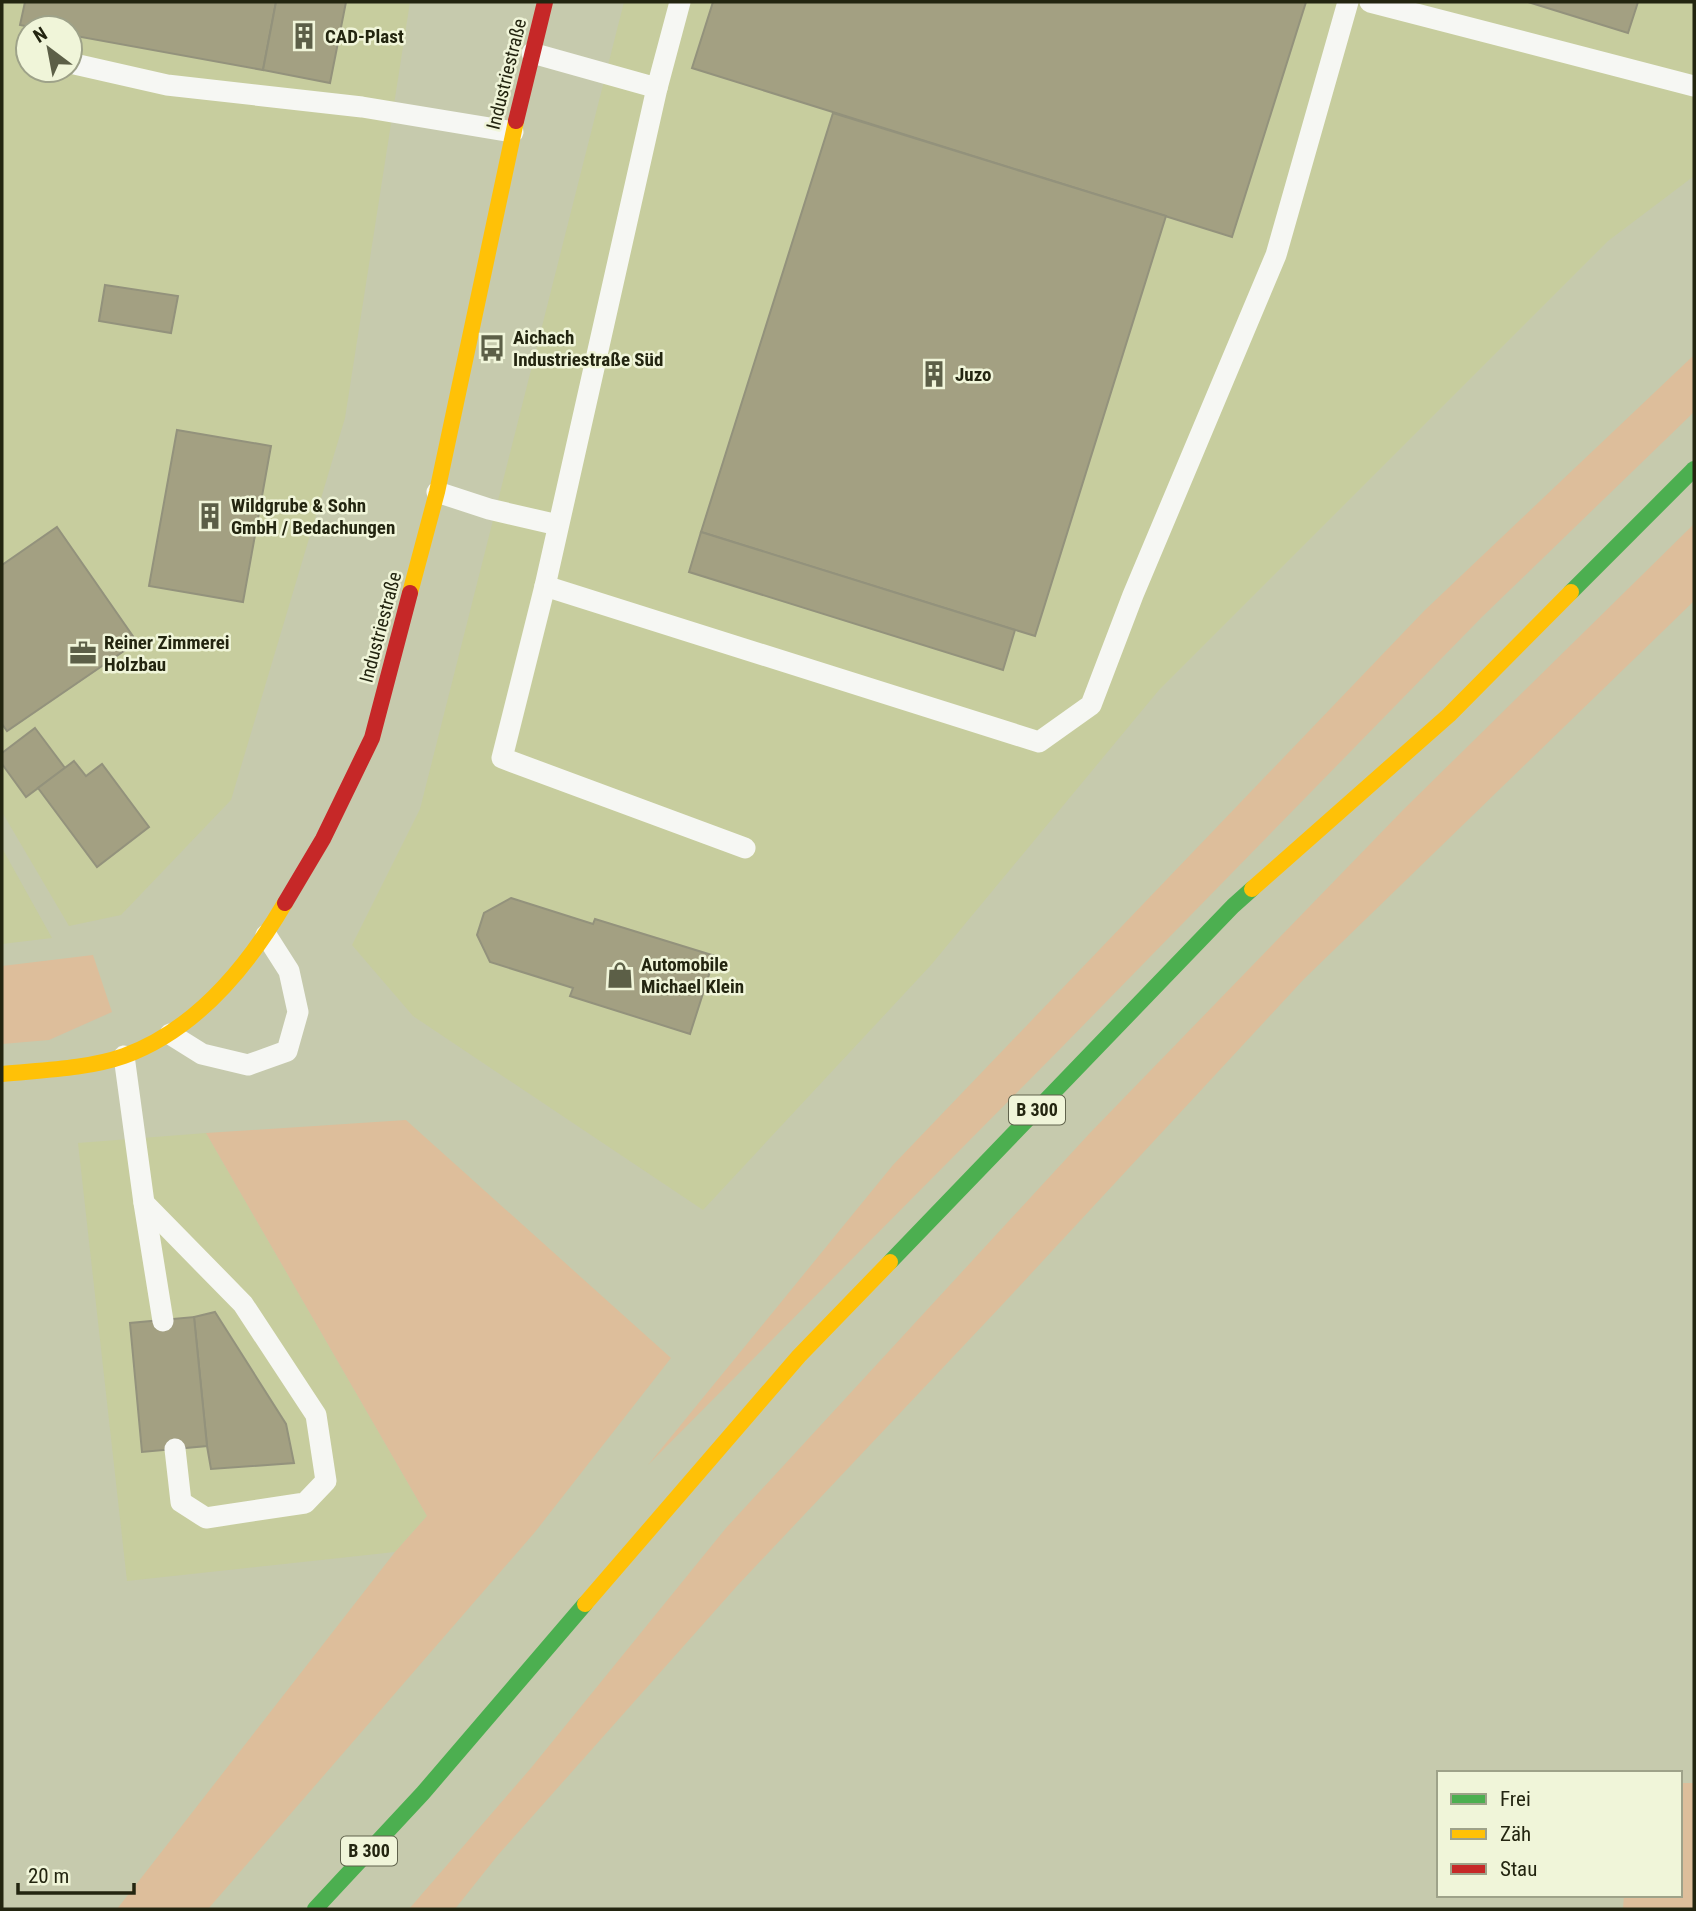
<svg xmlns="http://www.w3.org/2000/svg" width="1696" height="1911" font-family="'Roboto Condensed',sans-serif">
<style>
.built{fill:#c7cd9e;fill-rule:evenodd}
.green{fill:#ddbe9b}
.building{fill:#a3a082;stroke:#93927c;stroke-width:2}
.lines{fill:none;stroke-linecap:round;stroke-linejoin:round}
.lane{stroke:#f6f7f3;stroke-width:21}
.fast{stroke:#4caf50;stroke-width:16}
.slow{stroke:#ffc107;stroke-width:16}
.jam{stroke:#c62828;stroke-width:16}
.labels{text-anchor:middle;stroke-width:5;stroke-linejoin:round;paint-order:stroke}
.shield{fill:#f0f5d9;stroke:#60634c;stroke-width:2}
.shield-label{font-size:18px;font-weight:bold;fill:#232510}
.poi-label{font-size:19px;font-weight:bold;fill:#232510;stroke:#f0f5d9;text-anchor:start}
.street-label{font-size:19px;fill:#232510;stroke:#f0f5d9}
</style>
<rect width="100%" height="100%" fill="#c6caad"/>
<g class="built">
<path d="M2 2H410L345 418 231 800 121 915 69 926 2 812ZM28 28H70V70H28Z"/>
<polygon points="624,2 1694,2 1694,176 1608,241 1159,690 931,965 703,1210 413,1016 352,945 420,809"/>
<polygon points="2,848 52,938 2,944"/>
<polygon points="206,1133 427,1516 395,1552 127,1581 78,1143"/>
</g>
<g class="green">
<polygon points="1694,355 1694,412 1482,617 1064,1045 648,1465 893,1165 1425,610"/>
<polygon points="1694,524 1694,601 1304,979 1002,1305 737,1586 498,1855 455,1909 409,1909 531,1768 726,1528 1089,1134 1404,809"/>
<polygon points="93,955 112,1012 49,1040 2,1044 2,966"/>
<polygon points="406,1120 671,1358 535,1532 208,1909 117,1909 395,1552 427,1516 206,1133"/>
<polygon points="1680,1783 1694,1783 1694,1909 1623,1909 1624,1895 1680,1895"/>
</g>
<g class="building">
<polygon points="25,2 276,2 263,70 70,35 70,28 35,28 20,25"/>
<polygon points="276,2 346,2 330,83 263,70"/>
<polygon points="713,2 1306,2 1232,237 692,68"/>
<polygon points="1528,2 1638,2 1628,33"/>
<polygon points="833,113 1166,216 1035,636 701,532"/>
<polygon points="105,285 178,296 171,333 99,321"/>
<polygon points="177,430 271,446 243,602 149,586"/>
<polygon points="57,527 137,642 7,731 2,724 2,565"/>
<polygon points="701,532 1015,630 1003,670 689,572"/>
<polygon points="35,728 65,768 26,797 2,764 2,753"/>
<polygon points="74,761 86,776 102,764 149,827 97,867 38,788"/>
<polygon points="511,898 593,924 595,919 715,956 690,1034 570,996 573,988 490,962 477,935 484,913"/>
<polygon points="215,1312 286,1424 294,1463 211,1469 207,1446 194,1317"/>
<polygon points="194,1317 207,1446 142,1452 130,1323"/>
</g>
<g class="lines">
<g class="lane">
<polyline points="1370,2 1694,86"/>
<polyline points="532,53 657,88 680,2"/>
<polyline points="70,63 167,85 362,107 513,132"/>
<polyline points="657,88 545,586 502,758 745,848"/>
<polyline points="437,492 489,509 558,525"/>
<polyline points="545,586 1039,742 1091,705 1133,595 1276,255 1348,2"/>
<polyline points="170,1034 202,1054 248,1065 287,1051 298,1012 289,971 266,935"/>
<polyline points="124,1056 144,1203 163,1321"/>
<polyline points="144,1203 243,1304 316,1415 326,1481 305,1503 206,1518 181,1502 175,1449"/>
</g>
<g class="fast">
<polyline points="1571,592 1694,469"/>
<polyline points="890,1262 1233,906 1252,889"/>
<polyline points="315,1909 423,1793 585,1604"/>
</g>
<g class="slow">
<polyline points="410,593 437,492 516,121"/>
<polyline points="1252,889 1449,715 1571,592"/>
<path d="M2 1074C42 1070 87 1069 124 1056 196 1030 248 966 285 903"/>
<polyline points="585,1604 799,1356 890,1262"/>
</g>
<g class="jam">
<polyline points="516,121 545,2"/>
<polyline points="285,903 323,839 372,738 410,593"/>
</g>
</g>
<defs>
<symbol id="building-bare" viewBox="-9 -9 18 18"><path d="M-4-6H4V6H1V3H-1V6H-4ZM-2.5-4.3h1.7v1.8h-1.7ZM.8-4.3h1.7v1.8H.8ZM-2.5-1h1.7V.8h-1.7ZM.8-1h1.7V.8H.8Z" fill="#5c5f47" stroke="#f0f5d9" stroke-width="2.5" paint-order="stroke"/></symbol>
<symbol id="bus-bare" viewBox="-9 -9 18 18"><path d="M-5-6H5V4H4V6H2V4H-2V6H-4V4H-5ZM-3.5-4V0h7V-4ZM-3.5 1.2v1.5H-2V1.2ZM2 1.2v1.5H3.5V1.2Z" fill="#5c5f47" stroke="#f0f5d9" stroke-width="2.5" paint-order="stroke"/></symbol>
<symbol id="office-bare" viewBox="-9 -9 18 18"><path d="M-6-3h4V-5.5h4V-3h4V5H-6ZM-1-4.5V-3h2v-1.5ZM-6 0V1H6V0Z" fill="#5c5f47" stroke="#f0f5d9" stroke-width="2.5" paint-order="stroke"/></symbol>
<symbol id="shop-bare" viewBox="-9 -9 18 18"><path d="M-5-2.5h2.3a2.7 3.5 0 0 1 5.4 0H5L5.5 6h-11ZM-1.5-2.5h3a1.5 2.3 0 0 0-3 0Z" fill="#5c5f47" stroke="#f0f5d9" stroke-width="2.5" paint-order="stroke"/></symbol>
</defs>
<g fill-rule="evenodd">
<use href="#building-bare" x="285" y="17" width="38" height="38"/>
<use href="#bus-bare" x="473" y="329" width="38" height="38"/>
<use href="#building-bare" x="915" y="355" width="38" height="38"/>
<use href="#building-bare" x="191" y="497" width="38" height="38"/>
<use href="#office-bare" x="64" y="634" width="38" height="38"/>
<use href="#shop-bare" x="601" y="956" width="38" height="38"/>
</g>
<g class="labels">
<g class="shield">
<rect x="1009" y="1095.5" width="56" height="29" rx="5"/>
<rect x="341" y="1836.5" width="56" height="29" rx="5"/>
</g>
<g class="shield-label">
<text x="1037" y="1116">B 300</text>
<text x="369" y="1857">B 300</text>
</g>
<g class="poi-label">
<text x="325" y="43">CAD-Plast</text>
<text x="513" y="344">Aichach<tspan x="513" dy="22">Industriestraße Süd</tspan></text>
<text x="955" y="381">Juzo</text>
<text x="231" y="512">Wildgrube &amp; Sohn<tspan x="231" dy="22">GmbH / Bedachungen</tspan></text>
<text x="104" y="649">Reiner Zimmerei<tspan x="104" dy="22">Holzbau</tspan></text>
<text x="641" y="971">Automobile<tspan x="641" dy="22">Michael Klein</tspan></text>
</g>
<g class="street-label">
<text transform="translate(506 74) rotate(-76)" y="7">Industriestraße</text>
<text transform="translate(380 627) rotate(-75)" y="7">Industriestraße</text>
</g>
</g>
<rect width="1696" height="1911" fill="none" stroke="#232510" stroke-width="7"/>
<rect x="1437" y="1771" width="245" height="126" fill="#f0f5d9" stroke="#9ea289" stroke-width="2"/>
<rect x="1451" y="1794" width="35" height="10" fill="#4caf50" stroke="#9ea289" stroke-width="2"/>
<text x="1500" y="1806" font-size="21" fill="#232510">Frei</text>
<rect x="1451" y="1829" width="35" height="10" fill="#ffc107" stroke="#9ea289" stroke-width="2"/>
<text x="1500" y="1841" font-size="21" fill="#232510">Zäh</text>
<rect x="1451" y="1864" width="35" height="10" fill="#c62828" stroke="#9ea289" stroke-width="2"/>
<text x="1500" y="1876" font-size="21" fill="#232510">Stau</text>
<g transform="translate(49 49) rotate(328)"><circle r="33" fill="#f0f5d9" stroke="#9ea289" stroke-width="2"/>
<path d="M0-5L12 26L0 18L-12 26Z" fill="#5c5f47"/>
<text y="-10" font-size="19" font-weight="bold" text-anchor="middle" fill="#232510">N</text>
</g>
<path d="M18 1883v10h116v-10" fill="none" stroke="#232510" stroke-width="3.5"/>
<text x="28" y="1883" font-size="21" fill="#232510" stroke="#f0f5d9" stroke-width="5" paint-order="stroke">20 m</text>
</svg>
